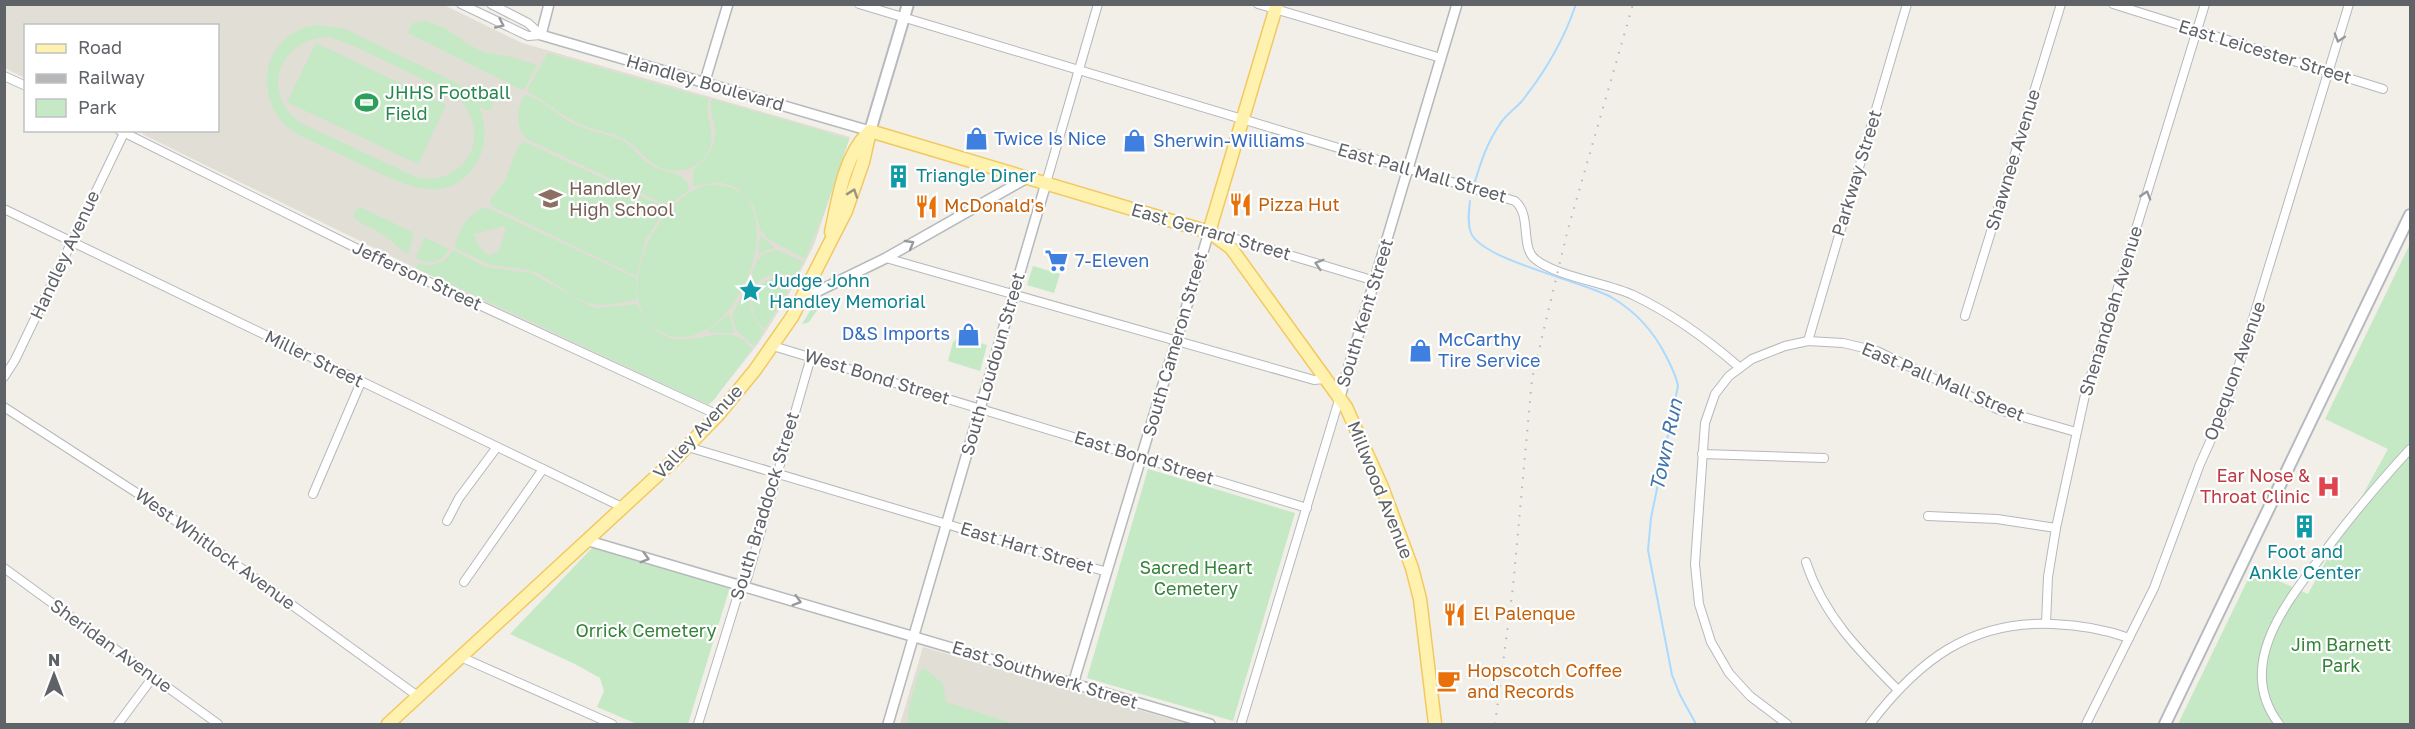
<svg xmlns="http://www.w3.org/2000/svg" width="2415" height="729" font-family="'Golos Text',sans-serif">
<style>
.education{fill:#e1ded6}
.green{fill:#c5e8c5;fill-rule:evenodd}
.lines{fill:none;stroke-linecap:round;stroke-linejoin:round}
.stream{stroke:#aadaff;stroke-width:2}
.minor-casing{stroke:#b5b8bc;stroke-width:10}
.tertiary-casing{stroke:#b5b8bc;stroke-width:12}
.secondary-casing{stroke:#b6babf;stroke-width:14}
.primary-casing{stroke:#f2c960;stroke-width:15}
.minor{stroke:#fff;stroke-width:8}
.tertiary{stroke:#fff;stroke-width:9}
.secondary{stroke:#fff;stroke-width:10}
.primary{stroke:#fff2af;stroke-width:12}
.rail{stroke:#b6b7b8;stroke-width:2;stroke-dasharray:1.5 8;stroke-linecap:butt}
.oneway{stroke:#979a9d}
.oneway2{stroke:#979581}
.labels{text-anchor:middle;stroke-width:4.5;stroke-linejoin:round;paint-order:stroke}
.street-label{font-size:18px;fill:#5f6368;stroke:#fff}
.leisure-label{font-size:18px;fill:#27864d;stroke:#fff;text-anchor:start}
.shop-label{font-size:18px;fill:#366cbe;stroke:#fff;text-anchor:start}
.culture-label{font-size:18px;fill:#0d838f;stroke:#fff;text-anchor:start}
.education-label{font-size:18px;fill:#785e54;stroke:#fff;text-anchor:start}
.food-label{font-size:18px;fill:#c56008;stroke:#fff;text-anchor:start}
.health-label{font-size:18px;fill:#be3a42;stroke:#fff;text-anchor:end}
.park-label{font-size:18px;fill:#348238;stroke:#fff}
.water-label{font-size:20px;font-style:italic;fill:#4174aa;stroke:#fff}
</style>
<rect width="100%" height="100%" fill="#f1efe8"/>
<g class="education">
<polygon points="4,5 444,5 522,43 850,137 814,245 787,298 758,344 709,405 515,317 144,135 141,131 218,130 218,26 26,26 25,78 5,68"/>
<polygon points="923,647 1187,724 900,724"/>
</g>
<g class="green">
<polygon points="423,21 443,27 471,46 484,52 507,56 537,65 525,88 522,90 408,33 411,24"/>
<path d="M318 25 345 29 494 101 490 111 479 107C487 126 487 146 476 164 446 211 397 181 360 164 339 154 318 144 297 134 249 105 260 31 318 25ZM330 37 356 47 455 95C494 130 470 185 418 178L301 123C258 93 280 37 330 37Z"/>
<polygon points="316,43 446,105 418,164 287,102"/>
<path d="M548 53 709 99C703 117 718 133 708 152 696 173 670 176 652 163 642 155 635 145 624 139 609 131 591 130 576 122 559 114 546 101 529 93L527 90Z"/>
<path d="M524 95C541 98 554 112 568 121 584 131 604 132 621 140 633 146 639 157 649 164 662 174 688 170 689 190L668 206 527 139C514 126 517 110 524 95Z"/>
<path d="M712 99 849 139 825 210 805 259 767 238 760 229 754 207 737 188 720 182 693 186V170C708 158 719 144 714 123 712 114 709 109 712 99Z"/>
<polygon points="525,142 666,208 646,239 636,276 492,206 490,200 506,179 518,146"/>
<path d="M708 185C794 178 753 329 685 337 676 338 667 336 659 331 607 298 658 195 708 185Z"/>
<path d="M360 207 414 233 408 254C398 248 389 238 379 232 370 227 361 224 353 217L357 208Z"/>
<path d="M483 208 490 209 636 278 637 300 607 305 591 304 575 297 540 274 524 269 491 265 455 248C456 233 468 213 483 208ZM504 226 506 229 499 250 490 256 479 247 474 234Z"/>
<polygon points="760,235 774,247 759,254 758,253"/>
<path d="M424 237 449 249C442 262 429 266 416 258Z"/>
<polygon points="2410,244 2410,724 2178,724 2253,569 2308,594 2388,449 2325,419"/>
<path d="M453 250 486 267 531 273 590 306 598 308 637 304C672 378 722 306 752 349L713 401 707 404 416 268 419 263C433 268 445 263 453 250Z"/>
<path d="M778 250 803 262 795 278C756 261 735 303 764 331L754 346 736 330 732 315 749 283 757 260 765 253Z"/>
<polygon points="1033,266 1060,274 1054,293 1027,285"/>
<path d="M784 277 794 280 765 329C741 311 754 275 784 277Z"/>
<polygon points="834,297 836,298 834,304 820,306 809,322 802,324 810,311"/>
<polygon points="729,314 734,333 708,332 709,330"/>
<polygon points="960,337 987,345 980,371 948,361 953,342"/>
<polygon points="1148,469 1295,513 1233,721 1087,678"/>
<polygon points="593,547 730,587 688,724 637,724 597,707 604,691 600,678 575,664 510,634"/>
<polygon points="924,668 943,684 946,702 1015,724 908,724 908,711 919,672"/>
</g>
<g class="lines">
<g class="stream">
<path d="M1473 188C1480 165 1486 144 1500 124 1505 115 1515 109 1522 101 1545 72 1564 40 1576 4"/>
<path d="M1470 201C1469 211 1467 223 1471 233 1482 260 1582 281 1611 297 1635 311 1654 332 1666 356 1671 366 1676 375 1678 386L1651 518 1648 550 1672 675 1680 695 1696 724"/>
</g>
<defs>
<g id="minor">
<polyline points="461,4 528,36 541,35"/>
<polyline points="491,4 528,23 541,35"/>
<path d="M859 4 1515 201C1532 215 1520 247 1535 259 1555 276 1607 283 1633 295 1671 313 1708 340 1739 367"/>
<polyline points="1258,4 1441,58"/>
<polyline points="2113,4 2383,89"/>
<polyline points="4,76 26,86"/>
<polyline points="119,130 362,251 718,415"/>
<polyline points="1046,183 1098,4"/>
<polyline points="4,209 624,508"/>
<polyline points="1213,232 1375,281"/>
<polyline points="886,258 1314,380 1324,379"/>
<polyline points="1965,316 2061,4"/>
<polyline points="1808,341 1907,4"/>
<polyline points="773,346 1307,508"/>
<polyline points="4,377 15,360 124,133"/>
<polyline points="4,407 140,495 419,697"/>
<polyline points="688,447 1107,572"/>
<polyline points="1702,454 1824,458"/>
<polyline points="313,494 361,382"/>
<polyline points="1928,516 1997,519 2056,528"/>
<polyline points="447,521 459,498 497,447"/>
<path d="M1806 562C1823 615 1860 652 1898 690"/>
<polyline points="4,568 218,724"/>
<polyline points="464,582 543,469"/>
<polyline points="2046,623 2048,577 2056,528 2085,395 2205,4"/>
<polyline points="463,658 612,724"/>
<polyline points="118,724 153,677"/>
<polyline points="698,724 741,585 747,579 811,357"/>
<polyline points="1241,724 1339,400"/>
<polyline points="1787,724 1750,696 1729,673 1711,642 1699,604 1695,564 1705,423 1715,394 1729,376 1752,359 1785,346 1808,341 1843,343 1877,351 1999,410 2076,432"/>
<path d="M1870 724C1918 661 1970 620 2053 624 2080 625 2104 629 2129 638"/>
<polyline points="2086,724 2154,588 2200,464 2227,404 2349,4"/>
<path d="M2279 724C2234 665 2287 602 2323 554 2350 517 2379 483 2410 449"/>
</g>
<g id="tertiary">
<polyline points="549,4 541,35 870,131"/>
<polyline points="704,84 728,4"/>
<polyline points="802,299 886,258 1027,178"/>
<polyline points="1339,400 1457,4"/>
<polyline points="589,541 1210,724"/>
<polyline points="1073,684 1209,232"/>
<polyline points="888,724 1046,183"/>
</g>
<g id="secondary">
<polyline points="870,131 908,4"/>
<polyline points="2165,724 2410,215"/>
</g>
<g id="primary">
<polyline points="870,131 1209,232 1231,248 1346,407 1382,487 1412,568 1420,599 1435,724"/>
<path d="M831 232C838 200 844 157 867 134"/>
<polyline points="1209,232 1277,4"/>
<polyline points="388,724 673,461 718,415 755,370 792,317 846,211 863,162 870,131"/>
</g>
</defs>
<use href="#minor" class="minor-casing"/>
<use href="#tertiary" class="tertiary-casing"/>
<use href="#secondary" class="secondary-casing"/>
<use href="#primary" class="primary-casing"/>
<use href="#minor" class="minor"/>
<use href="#tertiary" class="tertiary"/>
<use href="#secondary" class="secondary"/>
<use href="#primary" class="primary"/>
<polyline class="rail" points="1495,724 1513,587 1532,379 1568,229 1633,4"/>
</g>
<defs><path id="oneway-chevron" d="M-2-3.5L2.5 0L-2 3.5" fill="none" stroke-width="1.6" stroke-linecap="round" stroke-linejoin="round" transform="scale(1.5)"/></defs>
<g class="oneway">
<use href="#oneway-chevron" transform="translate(500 24) rotate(25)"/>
<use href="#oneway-chevron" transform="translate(2339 38) rotate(107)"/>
<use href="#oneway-chevron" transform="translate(2146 195) rotate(-73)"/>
<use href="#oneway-chevron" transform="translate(910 244) rotate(-30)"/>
<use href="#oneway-chevron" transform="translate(1319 264) rotate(-163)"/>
<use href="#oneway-chevron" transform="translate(645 558) rotate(16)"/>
<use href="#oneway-chevron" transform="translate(797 601) rotate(16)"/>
</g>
<use class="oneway2" href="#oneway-chevron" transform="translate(853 193) rotate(-71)"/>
<defs>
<symbol id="stadium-bare" viewBox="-9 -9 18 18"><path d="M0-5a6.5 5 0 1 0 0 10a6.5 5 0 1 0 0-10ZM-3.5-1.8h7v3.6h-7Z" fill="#2e9e5b" stroke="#fff" stroke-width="2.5" paint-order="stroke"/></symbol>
<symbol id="shop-bare" viewBox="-9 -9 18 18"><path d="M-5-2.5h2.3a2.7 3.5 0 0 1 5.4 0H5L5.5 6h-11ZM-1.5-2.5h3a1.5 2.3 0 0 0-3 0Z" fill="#3f7fe0" stroke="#fff" stroke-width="2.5" paint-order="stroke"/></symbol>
<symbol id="building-bare" viewBox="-9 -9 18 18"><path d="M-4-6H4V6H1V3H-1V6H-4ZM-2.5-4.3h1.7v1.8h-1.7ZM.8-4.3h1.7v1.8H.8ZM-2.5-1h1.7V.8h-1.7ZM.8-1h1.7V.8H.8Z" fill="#0f9aa8" stroke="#fff" stroke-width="2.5" paint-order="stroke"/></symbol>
<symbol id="school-bare" viewBox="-9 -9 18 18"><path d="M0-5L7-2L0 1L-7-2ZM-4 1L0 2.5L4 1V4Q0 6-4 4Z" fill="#8d6e63" stroke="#fff" stroke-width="2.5" paint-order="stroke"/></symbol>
<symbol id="restaurant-bare" viewBox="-9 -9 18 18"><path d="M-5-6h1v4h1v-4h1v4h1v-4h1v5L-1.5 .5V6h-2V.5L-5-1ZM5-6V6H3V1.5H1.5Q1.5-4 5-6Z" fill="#e8710a" stroke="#fff" stroke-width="2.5" paint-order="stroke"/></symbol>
<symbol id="supermarket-bare" viewBox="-9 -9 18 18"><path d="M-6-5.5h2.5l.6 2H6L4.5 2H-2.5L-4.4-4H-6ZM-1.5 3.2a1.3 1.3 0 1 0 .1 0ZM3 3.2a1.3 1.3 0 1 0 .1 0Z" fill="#3f7fe0" stroke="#fff" stroke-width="2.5" paint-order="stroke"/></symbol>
<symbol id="sight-bare" viewBox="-9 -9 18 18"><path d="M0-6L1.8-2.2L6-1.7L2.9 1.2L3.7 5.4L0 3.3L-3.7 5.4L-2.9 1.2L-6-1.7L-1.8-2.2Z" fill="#0f9aa8" stroke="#fff" stroke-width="2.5" paint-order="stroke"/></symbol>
<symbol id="hospital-bare" viewBox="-9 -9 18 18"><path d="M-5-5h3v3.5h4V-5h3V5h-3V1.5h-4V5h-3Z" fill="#e0444e" stroke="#fff" stroke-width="2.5" paint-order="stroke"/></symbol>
<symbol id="cafe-bare" viewBox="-9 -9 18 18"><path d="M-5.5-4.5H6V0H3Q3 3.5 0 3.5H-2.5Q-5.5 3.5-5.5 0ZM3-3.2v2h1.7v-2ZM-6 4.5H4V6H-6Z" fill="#e8710a" stroke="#fff" stroke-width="2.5" paint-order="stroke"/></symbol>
</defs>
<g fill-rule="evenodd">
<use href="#stadium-bare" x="350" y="86" width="33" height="33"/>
<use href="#shop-bare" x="960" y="122" width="33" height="33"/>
<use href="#shop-bare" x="1118" y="124" width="33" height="33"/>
<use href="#building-bare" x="882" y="160" width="33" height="33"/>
<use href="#school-bare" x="534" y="182" width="33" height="33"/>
<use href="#restaurant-bare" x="1224" y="188" width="33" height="33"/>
<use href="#restaurant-bare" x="910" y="190" width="33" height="33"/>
<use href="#supermarket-bare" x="1040" y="244" width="33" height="33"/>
<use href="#sight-bare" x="734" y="274" width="33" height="33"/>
<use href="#shop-bare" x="952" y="318" width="33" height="33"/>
<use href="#shop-bare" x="1404" y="334" width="33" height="33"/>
<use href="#hospital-bare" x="2312" y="470" width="33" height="33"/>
<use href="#building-bare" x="2288" y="510" width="33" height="33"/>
<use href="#restaurant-bare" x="1438" y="598" width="33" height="33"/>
<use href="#cafe-bare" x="1432" y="664" width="33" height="33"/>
</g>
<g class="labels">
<g class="street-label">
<text transform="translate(2265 52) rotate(17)" y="6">East Leicester Street</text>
<text transform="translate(705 83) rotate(16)" y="6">Handley Boulevard</text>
<text transform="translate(2013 160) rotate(-73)" y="6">Shawnee Avenue</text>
<text transform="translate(1422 173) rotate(16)" y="6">East Pall Mall Street</text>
<text transform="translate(1857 173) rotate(-73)" y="6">Parkway Street</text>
<text transform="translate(1211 232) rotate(16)" y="6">East Gerrard Street</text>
<text transform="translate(65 255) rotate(-65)" y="6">Handley Avenue</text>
<text transform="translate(417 276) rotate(25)" y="6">Jefferson Street</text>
<text transform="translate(2111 311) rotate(-73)" y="6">Shenandoah Avenue</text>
<text transform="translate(1365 313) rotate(-73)" y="6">South Kent Street</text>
<text transform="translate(1175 344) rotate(-74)" y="6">South Cameron Street</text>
<text transform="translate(314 359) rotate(26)" y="6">Miller Street</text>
<text transform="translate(993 364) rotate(-74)" y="6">South Loudoun Street</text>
<text transform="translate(2235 371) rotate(-70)" y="6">Opequon Avenue</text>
<text transform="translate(877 377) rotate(17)" y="6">West Bond Street</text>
<text transform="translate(1943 382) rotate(23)" y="6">East Pall Mall Street</text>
<text transform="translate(698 432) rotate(-47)" y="6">Valley Avenue</text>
<text transform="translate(1144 458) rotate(17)" y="6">East Bond Street</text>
<text transform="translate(1380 490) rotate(68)" y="6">Millwood Avenue</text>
<text transform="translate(765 506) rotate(-73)" y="6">South Braddock Street</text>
<text transform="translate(1027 548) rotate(17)" y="6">East Hart Street</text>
<text transform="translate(215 549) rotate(36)" y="6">West Whitlock Avenue</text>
<text transform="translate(111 646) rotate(36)" y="6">Sheridan Avenue</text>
<text transform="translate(1045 675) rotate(17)" y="6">East Southwerk Street</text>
</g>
<g class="leisure-label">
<text x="385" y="99">JHHS Football<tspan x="385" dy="21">Field</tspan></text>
</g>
<g class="shop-label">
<text x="994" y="145">Twice Is Nice</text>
<text x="1153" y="147">Sherwin-Williams</text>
<text x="1075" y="267">7-Eleven</text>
<text x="950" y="340" text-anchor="end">D&amp;S Imports</text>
<text x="1438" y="346">McCarthy<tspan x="1438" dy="21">Tire Service</tspan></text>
</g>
<g class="culture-label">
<text x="916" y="182">Triangle Diner</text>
<text x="769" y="287">Judge John<tspan x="769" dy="21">Handley Memorial</tspan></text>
<text x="2305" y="558" text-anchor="middle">Foot and<tspan x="2305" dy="21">Ankle Center</tspan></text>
</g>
<g class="education-label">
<text x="569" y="195">Handley<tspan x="569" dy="21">High School</tspan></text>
</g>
<g class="food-label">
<text x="1258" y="211">Pizza Hut</text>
<text x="944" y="212">McDonald's</text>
<text x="1473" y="620">El Palenque</text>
<text x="1467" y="677">Hopscotch Coffee<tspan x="1467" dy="21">and Records</tspan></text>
</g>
<g class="health-label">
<text x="2310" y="482">Ear Nose &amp;<tspan x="2310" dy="21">Throat Clinic</tspan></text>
</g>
<g class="park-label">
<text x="1196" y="574">Sacred Heart<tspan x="1196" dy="21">Cemetery</tspan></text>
<text x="646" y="637">Orrick Cemetery</text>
<text x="2341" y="651">Jim Barnett<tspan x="2341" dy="21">Park</tspan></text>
</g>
<g class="water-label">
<text transform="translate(1666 445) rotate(-78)" y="7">Town Run</text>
</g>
</g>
<rect width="2415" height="729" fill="none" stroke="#5f6368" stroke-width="12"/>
<rect x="24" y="24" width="195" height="108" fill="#ffffff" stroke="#bfc1c3" stroke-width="1.5"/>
<rect x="36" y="44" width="30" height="9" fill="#fff2af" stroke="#bfc1c3" stroke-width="1.5"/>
<text x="78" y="54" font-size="18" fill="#5f6368">Road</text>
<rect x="36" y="74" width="30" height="9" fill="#b6b7b8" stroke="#bfc1c3" stroke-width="1.5"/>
<text x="78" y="84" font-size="18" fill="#5f6368">Railway</text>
<rect x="36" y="99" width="30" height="18" fill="#c5e8c5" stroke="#bfc1c3" stroke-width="1.5"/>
<text x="78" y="114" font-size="18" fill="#5f6368">Park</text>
<g transform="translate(54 675)" stroke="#ffffff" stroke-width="4.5" paint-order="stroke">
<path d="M0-4.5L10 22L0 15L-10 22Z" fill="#5f6368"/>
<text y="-9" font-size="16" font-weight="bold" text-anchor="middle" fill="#5f6368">N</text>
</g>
</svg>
